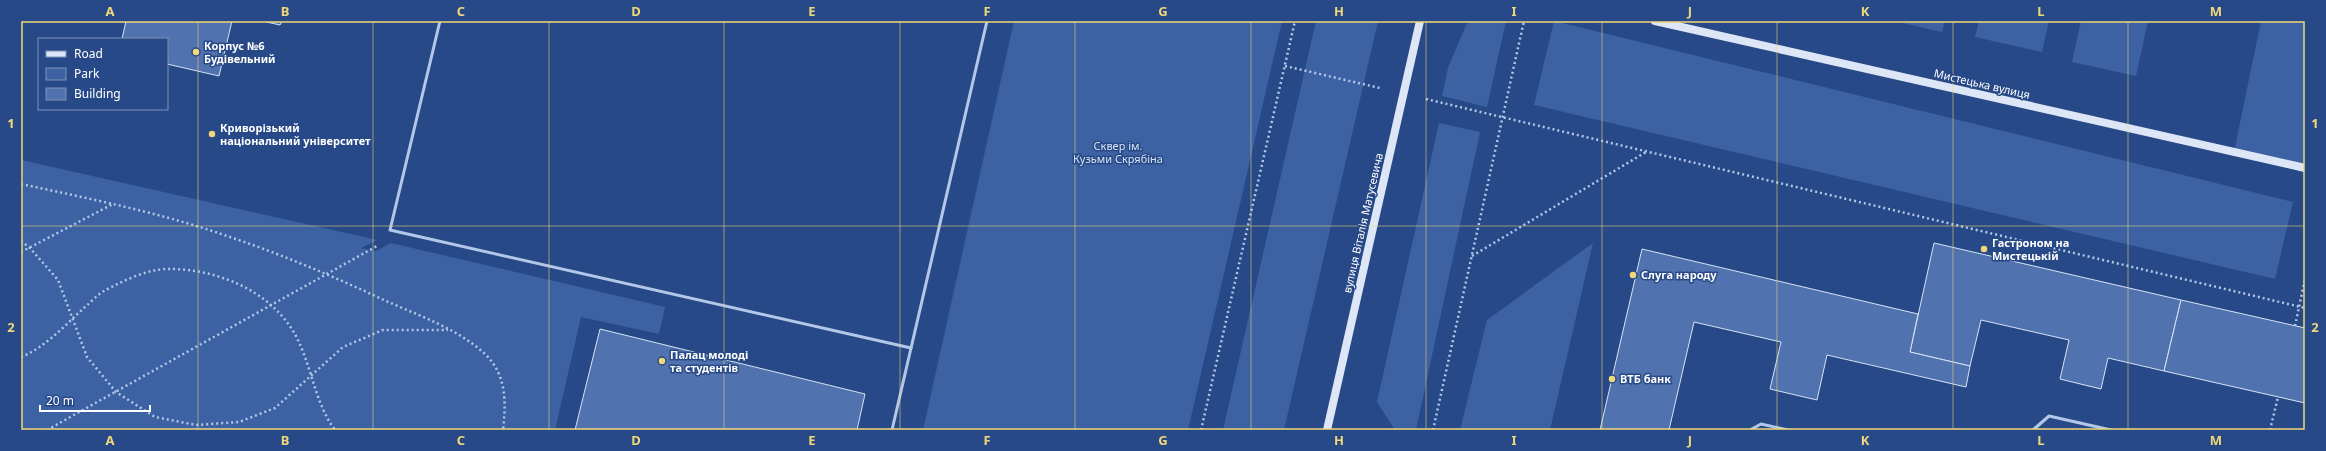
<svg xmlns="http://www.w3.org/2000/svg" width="2326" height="451" font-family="'Noto Sans',sans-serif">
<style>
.green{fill:#3c62a3}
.building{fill:#5072ae;stroke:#d7e3f6}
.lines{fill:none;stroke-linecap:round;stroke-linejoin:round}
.path{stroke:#b3c7e8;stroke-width:2.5;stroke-dasharray:2 3;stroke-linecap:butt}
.lane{stroke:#b3c7e8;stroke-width:3}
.secondary{stroke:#dde6f7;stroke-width:8}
.grid{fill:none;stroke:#f0d879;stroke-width:1;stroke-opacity:0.55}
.poi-dot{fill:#f0d879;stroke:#284987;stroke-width:1.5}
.labels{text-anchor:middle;stroke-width:3;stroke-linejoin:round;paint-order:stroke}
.poi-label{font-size:11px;font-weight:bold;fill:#fff;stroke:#284987;text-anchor:start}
.street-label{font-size:11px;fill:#fff;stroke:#284987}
.park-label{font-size:11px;fill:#d7e3f6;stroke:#284987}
.neatline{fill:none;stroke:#f0d879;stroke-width:1.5}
.grid-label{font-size:13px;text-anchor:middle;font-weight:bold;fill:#f0d879}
</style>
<rect width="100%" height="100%" fill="#284987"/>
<g class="green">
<polygon points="1014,21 1282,21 1188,430 923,430"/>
<polygon points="1316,21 1378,21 1284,430 1223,430"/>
<polygon points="1472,21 1506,21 1487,107 1442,96 1448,68 1466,25"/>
<polygon points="1554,21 2293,202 2275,279 1534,105"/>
<polygon points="1894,21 1945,21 1942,32"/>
<polygon points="1979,21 2049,21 2042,52 1975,37"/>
<polygon points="2081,21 2148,21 2136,76 2072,62"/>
<polygon points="2261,21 2305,21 2305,168 2234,152"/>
<polygon points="1439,123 1480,132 1416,430 1395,430 1377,402"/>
<polygon points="21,160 377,240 361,248 376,251 391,243 665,307 659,334 581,317 555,430 21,430"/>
<polygon points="1593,243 1550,430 1460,430 1487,320"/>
</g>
<g class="building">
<polygon points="126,21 232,21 219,76 167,64 167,39 122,39"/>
<polygon points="262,21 282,21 280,25"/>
<polygon points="1934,243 2181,300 2164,371 2108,358 2101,389 2060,379 2069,340 1981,320 1970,366 1910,352"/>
<polygon points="1642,249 1918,314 1910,352 1970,366 1966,387 1827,355 1817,400 1770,389 1781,342 1694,322 1669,430 1600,430"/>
<polygon points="2181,300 2305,328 2305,403 2164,371"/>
<polygon points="600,329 865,394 857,430 575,430"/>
</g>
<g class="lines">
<g class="path">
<polyline points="1285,66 1380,88"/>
<polyline points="1426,99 2305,308"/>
<path d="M21 184C91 199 162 213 230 237 283 255 335 277 386 301 420 316 458 329 485 354 507 375 506 403 503 430"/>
<polyline points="21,241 30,248 58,280 87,357 116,392 155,417 196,425 239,422 275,408 343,347 383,330 448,330"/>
<polyline points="21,252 113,204"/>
<polyline points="1472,256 1646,152"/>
<polyline points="2295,326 2305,279"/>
<path d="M21 357C46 347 65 325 85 307 91 302 97 295 104 291 120 282 148 269 166 269 216 268 273 291 297 338 312 368 315 403 335 430"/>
<polyline points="47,430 377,246"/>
<polyline points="1201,430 1295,21"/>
<polyline points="1433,430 1524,21"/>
<polyline points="2270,430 2278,397"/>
</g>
<g class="lane">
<polyline points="440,21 390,230 911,348"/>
<polyline points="892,430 987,21"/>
<polyline points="1750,430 1761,424 1788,430"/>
<polyline points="2033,430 2049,416 2111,430"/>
</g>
<g class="secondary">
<polyline points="1655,21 2305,168"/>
<polyline points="1327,430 1420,21"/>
</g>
</g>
<path class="grid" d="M198 21V430M373 21V430M549 21V430M724 21V430M900 21V430M1075 21V430M1251 21V430M1426 21V430M1602 21V430M1777 21V430M1953 21V430M2128 21V430M21 226H2305"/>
<g class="poi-dot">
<circle cx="196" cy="52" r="4"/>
<circle cx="212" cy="134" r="4"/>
<circle cx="1984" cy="249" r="4"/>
<circle cx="1633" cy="275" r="4"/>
<circle cx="662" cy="361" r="4"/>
<circle cx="1612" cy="379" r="4"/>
</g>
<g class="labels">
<g class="poi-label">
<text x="204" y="50">Корпус №6<tspan x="204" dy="13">Будівельний</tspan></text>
<text x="220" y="132">Криворізький<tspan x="220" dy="13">національний університет</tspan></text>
<text x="1992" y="247">Гастроном на<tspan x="1992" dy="13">Мистецькій</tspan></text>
<text x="1641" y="279">Слуга народу</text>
<text x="670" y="359">Палац молоді<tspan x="670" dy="13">та студентів</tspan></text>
<text x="1620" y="383">ВТБ банк</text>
</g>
<g class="street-label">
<text transform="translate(1982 84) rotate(13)" y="4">Мистецька вулиця</text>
<text transform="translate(1363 223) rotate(-77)" y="4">вулиця Віталія Матусевича</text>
</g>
<g class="park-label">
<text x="1118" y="150">Сквер ім.<tspan x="1118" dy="13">Кузьми Скрябіна</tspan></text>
</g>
</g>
<rect width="2326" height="451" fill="none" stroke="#284987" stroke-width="44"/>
<rect x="38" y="38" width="130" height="72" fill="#284987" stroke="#7e92b7"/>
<rect x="46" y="51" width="20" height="6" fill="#dde6f7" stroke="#7e92b7"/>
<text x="74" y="58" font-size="12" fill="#ffffff">Road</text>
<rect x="46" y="68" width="20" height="12" fill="#3c62a3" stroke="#7e92b7"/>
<text x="74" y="78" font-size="12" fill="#ffffff">Park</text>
<rect x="46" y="88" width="20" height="12" fill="#5072ae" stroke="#7e92b7"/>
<text x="74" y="98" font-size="12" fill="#ffffff">Building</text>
<path d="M40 405v6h110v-6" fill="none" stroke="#ffffff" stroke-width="2"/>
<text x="46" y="405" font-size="12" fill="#ffffff" stroke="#284987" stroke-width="3" paint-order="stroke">20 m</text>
<rect x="22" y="22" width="2282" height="407" class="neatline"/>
<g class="grid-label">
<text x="110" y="16">A</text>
<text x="285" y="16">B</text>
<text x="461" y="16">C</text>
<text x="636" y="16">D</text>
<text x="812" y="16">E</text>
<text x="987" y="16">F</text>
<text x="1163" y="16">G</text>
<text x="1339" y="16">H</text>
<text x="1514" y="16">I</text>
<text x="1690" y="16">J</text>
<text x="1865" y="16">K</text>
<text x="2041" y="16">L</text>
<text x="2216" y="16">M</text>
<text x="11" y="128">1</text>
<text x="2315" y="128">1</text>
<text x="11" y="332">2</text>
<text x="2315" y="332">2</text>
<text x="110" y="445">A</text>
<text x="285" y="445">B</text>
<text x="461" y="445">C</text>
<text x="636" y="445">D</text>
<text x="812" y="445">E</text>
<text x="987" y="445">F</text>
<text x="1163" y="445">G</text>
<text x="1339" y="445">H</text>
<text x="1514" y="445">I</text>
<text x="1690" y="445">J</text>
<text x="1865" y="445">K</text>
<text x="2041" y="445">L</text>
<text x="2216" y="445">M</text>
</g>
</svg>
